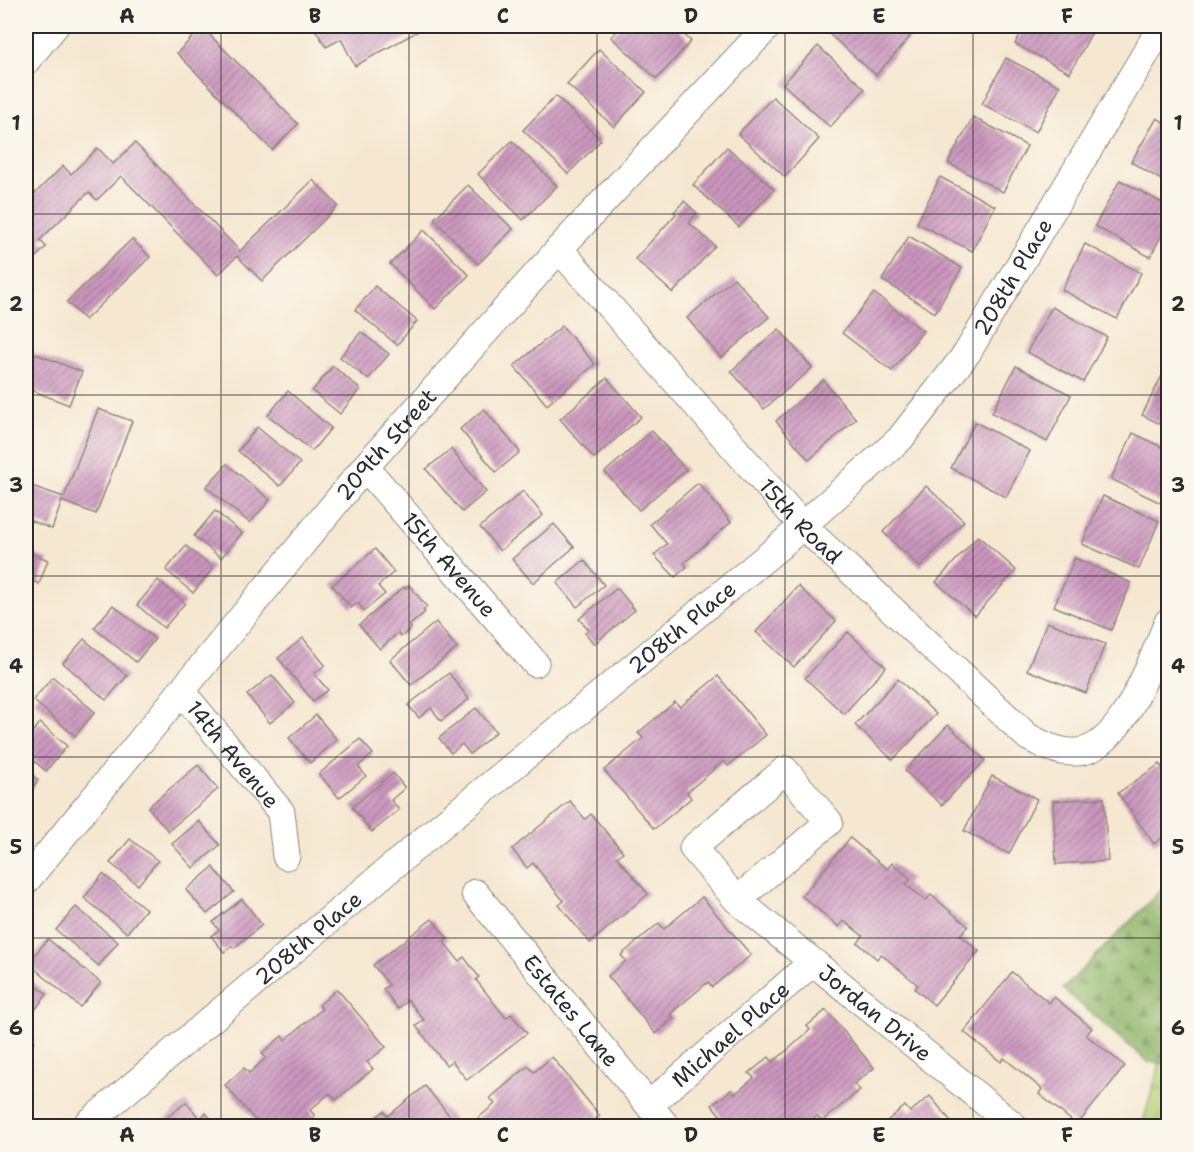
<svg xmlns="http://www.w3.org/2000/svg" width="1194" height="1152" font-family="'Shantell Sans',sans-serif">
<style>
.grass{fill:url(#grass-tufts);stroke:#708053;stroke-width:1.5}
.forest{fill:url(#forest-firs);stroke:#5e704b;stroke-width:1.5}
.building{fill:url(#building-hatch)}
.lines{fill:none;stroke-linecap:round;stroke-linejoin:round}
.street-casing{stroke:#90897e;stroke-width:29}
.street{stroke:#fff;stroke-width:27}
.grid{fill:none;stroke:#2b2b2b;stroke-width:1.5;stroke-opacity:0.55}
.labels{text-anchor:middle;stroke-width:5;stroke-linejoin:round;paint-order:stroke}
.street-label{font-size:22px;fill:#2b2b2b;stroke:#fbf7ec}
.neatline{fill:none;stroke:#2b2b2b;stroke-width:2}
.grid-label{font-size:20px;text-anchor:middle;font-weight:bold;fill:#2b2b2b}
</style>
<defs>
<pattern id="grass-tufts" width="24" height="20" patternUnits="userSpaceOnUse" patternTransform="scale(1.5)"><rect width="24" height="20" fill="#b5d47b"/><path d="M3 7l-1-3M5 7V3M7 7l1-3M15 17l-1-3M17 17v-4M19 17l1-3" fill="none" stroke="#9cb66a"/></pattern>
<pattern id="forest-firs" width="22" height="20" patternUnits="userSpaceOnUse" patternTransform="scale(1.5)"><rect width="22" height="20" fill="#90b66b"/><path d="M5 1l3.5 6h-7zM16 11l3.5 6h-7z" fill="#769458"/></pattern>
<pattern id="building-hatch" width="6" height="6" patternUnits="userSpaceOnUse" patternTransform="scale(1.5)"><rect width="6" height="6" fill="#ca95bd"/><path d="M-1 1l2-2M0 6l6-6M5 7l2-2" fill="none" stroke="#a47a9a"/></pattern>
</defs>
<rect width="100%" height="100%" fill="#fbf7ec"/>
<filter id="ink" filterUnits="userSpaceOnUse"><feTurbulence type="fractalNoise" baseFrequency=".0167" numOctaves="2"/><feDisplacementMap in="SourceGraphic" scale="12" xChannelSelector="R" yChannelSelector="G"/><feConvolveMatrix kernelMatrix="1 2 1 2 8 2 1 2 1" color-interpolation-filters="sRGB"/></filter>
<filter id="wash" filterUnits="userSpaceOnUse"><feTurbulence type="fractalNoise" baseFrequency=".008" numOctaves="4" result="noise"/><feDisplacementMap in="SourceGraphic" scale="24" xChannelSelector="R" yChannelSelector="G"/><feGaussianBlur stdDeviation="1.35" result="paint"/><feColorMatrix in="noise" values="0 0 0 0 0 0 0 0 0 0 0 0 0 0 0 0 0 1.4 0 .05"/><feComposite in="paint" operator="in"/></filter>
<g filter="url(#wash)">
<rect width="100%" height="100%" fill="#f5e7d0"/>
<polygon class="grass" points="1160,1063 1168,1064 1168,1126 1142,1126"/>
<polygon class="forest" points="1168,883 1168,1064 1148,1062 1063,989"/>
<g id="blocks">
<g class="building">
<polygon points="180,26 208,26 204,29 298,124 272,150 177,53 192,38"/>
<polygon points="313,26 353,26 355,29 360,26 420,26 422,29 355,66 341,39 326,47"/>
<polygon points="622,26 674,26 691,41 657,79 611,37"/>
<polygon points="836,26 897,26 910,37 876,75 829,34"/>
<polygon points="1025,26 1090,26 1094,28 1070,73 1015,44"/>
<polygon points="818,46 865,89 830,127 783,84"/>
<polygon points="599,49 646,92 614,127 567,84"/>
<polygon points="1006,58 1060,86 1036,132 982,104"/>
<polygon points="556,96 601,140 568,174 523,130"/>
<polygon points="773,97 819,139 785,177 738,134"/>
<polygon points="973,117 1027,146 1003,192 948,163"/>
<polygon points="1157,118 1168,125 1168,184 1131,162"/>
<polygon points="512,141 557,186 523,220 478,174"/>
<polygon points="135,143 240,251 313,180 338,206 262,281 237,256 218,275 121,176 97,200 89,192 40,240 46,247 26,267 26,202 63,166 71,174 98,148 113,164"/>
<polygon points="727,147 774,189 739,227 693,185"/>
<polygon points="940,177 995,206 972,251 917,223"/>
<polygon points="1120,180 1168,206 1168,223 1150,257 1095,226"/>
<polygon points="468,185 513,229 478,264 434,219"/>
<polygon points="684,201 697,213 689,223 715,246 673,293 635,259 676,214 674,212"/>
<polygon points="424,230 469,275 435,309 390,264"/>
<polygon points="909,236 962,268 935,313 882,280"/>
<polygon points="132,239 150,257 85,320 67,302"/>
<polygon points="1085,244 1141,273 1117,319 1062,290"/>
<polygon points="734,278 769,317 721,358 687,318"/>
<polygon points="375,286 417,321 397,345 355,310"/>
<polygon points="874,293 923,331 892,371 842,333"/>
<polygon points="1052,307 1107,337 1083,382 1027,352"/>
<polygon points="562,326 595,364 547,405 514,366"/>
<polygon points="779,329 812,368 764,409 731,371"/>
<polygon points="361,332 389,354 368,379 340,357"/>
<polygon points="26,350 82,372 69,405 26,388"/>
<polygon points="333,366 360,389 340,414 312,391"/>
<polygon points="1016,366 1071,395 1047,442 992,413"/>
<polygon points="1165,370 1168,371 1168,428 1142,415"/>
<polygon points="607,378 641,417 594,458 560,419"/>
<polygon points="823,380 856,419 809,460 776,421"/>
<polygon points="288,391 331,428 312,451 268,415"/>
<polygon points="98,409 132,421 96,514 62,501 52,529 26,519 26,484 64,497"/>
<polygon points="484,409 520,452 496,472 460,429"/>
<polygon points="975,422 1030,451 1006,497 951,468"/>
<polygon points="257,427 300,463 280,486 238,451"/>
<polygon points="652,431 686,470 639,510 605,472"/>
<polygon points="1133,433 1168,450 1167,506 1111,479"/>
<polygon points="451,449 486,492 462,512 426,469"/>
<polygon points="227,464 270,500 250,523 206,487"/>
<polygon points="698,483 731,522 684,563 687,567 675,577 654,555 667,544 650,524"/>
<polygon points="926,486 964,521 920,567 883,532"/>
<polygon points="523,491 543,515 500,551 480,527"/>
<polygon points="1103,496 1159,521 1139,569 1082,544"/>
<polygon points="215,511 242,533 221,558 194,536"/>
<polygon points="554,524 574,547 533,583 512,559"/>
<polygon points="978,536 1016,570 975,616 936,582"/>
<polygon points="186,546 213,568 193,593 166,570"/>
<polygon points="375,549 394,572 378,586 385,594 364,611 358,603 351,608 332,585"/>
<polygon points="26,551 48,560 39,584 26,578"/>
<polygon points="1075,558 1131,583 1111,630 1054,606"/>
<polygon points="584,560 604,585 577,607 557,583"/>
<polygon points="158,580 185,603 164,628 137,605"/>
<polygon points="409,585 427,607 423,610 425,612 409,626 411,628 401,637 398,633 380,649 359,625 404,587 405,589"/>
<polygon points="798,586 836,621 794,667 756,632"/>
<polygon points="617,588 635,610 594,644 585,633 589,630 579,619"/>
<polygon points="113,605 155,639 136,662 94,628"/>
<polygon points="436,622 457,648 411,685 390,660"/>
<polygon points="1047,622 1105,644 1086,693 1027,670"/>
<polygon points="848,632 886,667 844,714 805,678"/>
<polygon points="303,638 325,665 314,674 328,690 313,701 278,658"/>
<polygon points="84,639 127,676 106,700 63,663"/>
<polygon points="449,673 469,699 441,721 431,708 419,718 408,705"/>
<polygon points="272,675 295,703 270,723 247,695"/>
<polygon points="718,676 766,735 728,766 724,761 687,792 691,798 654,829 604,770 643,738 638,733 675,702 680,707"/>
<polygon points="53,677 95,712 75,736 33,700"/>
<polygon points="898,679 936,714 893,760 855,725"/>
<polygon points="476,708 496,732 470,754 462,744 451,753 439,738"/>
<polygon points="316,715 337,740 310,763 289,738"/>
<polygon points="40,723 67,746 46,771 26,754 26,740"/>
<polygon points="948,725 985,760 942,805 905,771"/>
<polygon points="360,739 373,754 358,766 366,776 339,798 319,774"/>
<polygon points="1160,764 1168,777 1168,833 1154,844 1118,793"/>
<polygon points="198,765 218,789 168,831 148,807"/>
<polygon points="26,770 38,780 26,796"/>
<polygon points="393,773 405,788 391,800 399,810 372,832 352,807"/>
<polygon points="992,776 1037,799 1009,854 964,831"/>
<polygon points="1104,798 1108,861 1056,864 1053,801"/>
<polygon points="570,801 585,819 591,814 623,852 617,857 648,894 590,943 559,905 564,901 548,882 533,863 527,868 512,849"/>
<polygon points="199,821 220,845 193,868 172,844"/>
<polygon points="850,838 887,869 892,863 911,879 906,885 926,900 931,895 968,926 960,935 979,951 934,1005 915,989 918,985 881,954 877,959 858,943 863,936 844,921 839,927 802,896"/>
<polygon points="130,839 158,861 138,885 110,863"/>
<polygon points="213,867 234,892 207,914 186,890"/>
<polygon points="103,874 146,909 127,933 84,898"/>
<polygon points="702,897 751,955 712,987 708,982 670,1014 674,1018 656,1034 608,976 626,961 621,955 659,923 664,929"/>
<polygon points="242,899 262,925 234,948 232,946 224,952 211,936 219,930 213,922"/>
<polygon points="76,907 118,942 99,966 56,930"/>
<polygon points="432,919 448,939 444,942 459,961 464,957 479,977 476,980 506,1018 511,1014 527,1033 467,1080 452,1061 446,1065 416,1026 424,1020 408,1000 398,1009 383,989 389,985 373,965"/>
<polygon points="48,939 101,983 80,1007 28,963"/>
<polygon points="1012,972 1049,1003 1054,997 1092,1028 1086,1035 1125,1066 1077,1125 1039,1094 1042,1089 1004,1058 1001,1062 964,1032"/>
<polygon points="26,977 47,994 27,1020 26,1019"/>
<polygon points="337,989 386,1047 367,1062 373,1069 336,1100 330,1093 310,1110 315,1116 302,1126 293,1125 291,1126 260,1126 225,1085 244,1068 249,1073 266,1058 262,1053 282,1036 285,1040 304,1024 322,1009 319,1005"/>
<polygon points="826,1010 874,1068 854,1084 860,1090 822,1121 817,1116 805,1126 729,1126 712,1105 731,1090 735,1094 754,1078 749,1073 769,1057 773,1062 791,1047 810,1030 807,1026"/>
<polygon points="26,1034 34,1041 26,1052"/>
<polygon points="552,1057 600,1116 588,1126 483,1126 477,1119 495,1104 490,1098 528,1066 534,1072"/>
<polygon points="425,1086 458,1126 365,1126 384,1111 388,1116"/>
<polygon points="930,1096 955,1126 881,1126 905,1106 910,1112"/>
<polygon points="186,1102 200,1119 206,1113 217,1126 157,1126"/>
</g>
</g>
</g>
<g filter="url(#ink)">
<use href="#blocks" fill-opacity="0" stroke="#90897e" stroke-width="1.5"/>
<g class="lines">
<defs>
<g id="street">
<polyline points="26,61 55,26"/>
<path id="s1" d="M559 249 803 526 1028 737C1044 745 1058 753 1076 752 1122 751 1152 659 1168 622"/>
<path id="s2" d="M365 467 535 663"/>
<path id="s3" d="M181 691 281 812 286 856"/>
<path id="s4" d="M26 881 365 467 559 249 768 26"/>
<path id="s5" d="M475 893 666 1126"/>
<path id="s6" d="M737 900 829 822 785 770 693 848 737 900 1014 1126"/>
<path id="s7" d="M649 1105 813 962"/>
<path id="s8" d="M85 1126 431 834 781 545 900 439 967 353 1162 26"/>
</g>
</defs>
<use href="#street" class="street-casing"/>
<use href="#street" class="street"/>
</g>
</g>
<path class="grid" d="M221 26V1126M409 26V1126M597 26V1126M785 26V1126M973 26V1126M26 214H1168M26 395H1168M26 576H1168M26 757H1168M26 938H1168"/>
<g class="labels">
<g class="street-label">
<text dy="8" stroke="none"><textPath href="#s8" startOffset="1264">208th Place</textPath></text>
<text dy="8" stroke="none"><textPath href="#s4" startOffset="566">209th Street</textPath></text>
<text dy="8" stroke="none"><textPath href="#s1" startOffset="364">15th Road</textPath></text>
<text dy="8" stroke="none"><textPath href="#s2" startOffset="129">15th Avenue</textPath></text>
<text dy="8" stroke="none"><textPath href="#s8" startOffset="778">208th Place</textPath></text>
<text dy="8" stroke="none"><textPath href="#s3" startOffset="82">14th Avenue</textPath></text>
<text dy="8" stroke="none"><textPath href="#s8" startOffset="292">208th Place</textPath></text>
<text dy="8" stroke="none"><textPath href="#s5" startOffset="152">Estates Lane</textPath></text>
<text dy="8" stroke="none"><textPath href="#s6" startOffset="556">Jordan Drive</textPath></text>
<text dy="8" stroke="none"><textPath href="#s7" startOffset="108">Michael Place</textPath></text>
</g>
</g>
<rect width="1194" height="1152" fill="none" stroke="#fbf7ec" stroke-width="66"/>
<rect x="33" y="33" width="1128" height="1086" class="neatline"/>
<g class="grid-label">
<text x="127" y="23">A</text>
<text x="315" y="23">B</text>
<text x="503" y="23">C</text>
<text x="691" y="23">D</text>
<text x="879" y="23">E</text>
<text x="1067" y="23">F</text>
<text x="16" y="130">1</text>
<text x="1178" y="130">1</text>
<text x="16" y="311">2</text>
<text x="1178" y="311">2</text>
<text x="16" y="492">3</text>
<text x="1178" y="492">3</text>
<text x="16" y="673">4</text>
<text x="1178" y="673">4</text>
<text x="16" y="854">5</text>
<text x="1178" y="854">5</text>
<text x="16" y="1035">6</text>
<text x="1178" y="1035">6</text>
<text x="127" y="1142">A</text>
<text x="315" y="1142">B</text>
<text x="503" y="1142">C</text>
<text x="691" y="1142">D</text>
<text x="879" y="1142">E</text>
<text x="1067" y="1142">F</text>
</g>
</svg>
